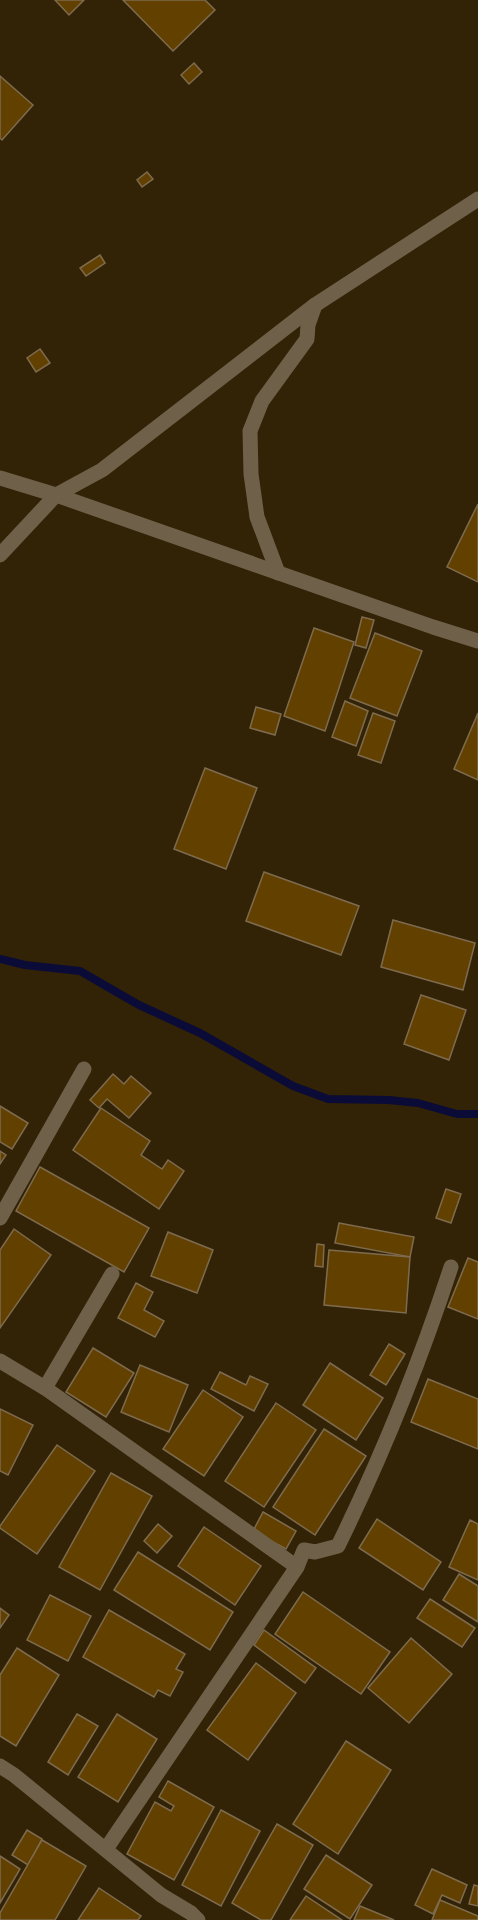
<svg xmlns="http://www.w3.org/2000/svg" width="478" height="1920" font-family="Ubuntu,sans-serif">
<style>
.lines{fill:none;stroke-linecap:round;stroke-linejoin:round}
.stream{stroke:#0b0b38;stroke-width:8}
.building{fill:#624100;stroke:#7e6b4f;stroke-width:1.5}
.street{stroke:#6f604a;stroke-width:15}
</style>
<rect width="100%" height="100%" fill="#322206"/>
<g class="lines">
<polyline class="stream" points="0,959 25,965 80,971 139,1005 200,1033 293,1086 328,1099 389,1100 418,1103 457,1114 478,1114"/>
</g>
<g class="building">
<polygon points="55,0 84,0 69,15"/>
<polygon points="123,0 205,0 215,10 173,51"/>
<polygon points="194,63 202,72 189,84 181,75"/>
<polygon points="0,76 33,105 2,140 0,138"/>
<polygon points="147,172 153,179 142,187 137,180"/>
<polygon points="100,255 105,263 86,276 80,268"/>
<polygon points="40,349 50,363 36,372 27,358"/>
<polygon points="478,504 478,582 447,567"/>
<polygon points="362,617 374,620 366,648 355,645"/>
<polygon points="314,628 354,642 325,731 284,716"/>
<polygon points="375,633 422,651 397,716 350,698"/>
<polygon points="345,701 368,711 356,746 332,737"/>
<polygon points="256,707 281,714 275,735 250,728"/>
<polygon points="373,713 395,721 381,763 358,755"/>
<polygon points="478,713 478,780 454,769"/>
<polygon points="205,768 257,788 226,869 174,849"/>
<polygon points="264,872 359,906 341,955 246,921"/>
<polygon points="393,920 475,943 463,990 381,967"/>
<polygon points="421,995 466,1010 449,1060 404,1044"/>
<polygon points="113,1074 124,1084 131,1076 151,1093 129,1118 107,1099 99,1108 90,1100"/>
<polygon points="0,1106 28,1123 12,1149 0,1142"/>
<polygon points="101,1108 150,1141 141,1155 162,1169 168,1160 184,1171 159,1209 73,1150"/>
<polygon points="0,1151 6,1155 0,1164"/>
<polygon points="40,1167 149,1228 124,1272 16,1211"/>
<polygon points="446,1189 461,1194 451,1223 436,1218"/>
<polygon points="339,1223 414,1237 410,1257 335,1243"/>
<polygon points="14,1229 51,1255 0,1328 0,1250"/>
<polygon points="168,1232 213,1250 197,1293 151,1276"/>
<polygon points="317,1244 324,1245 323,1267 315,1266"/>
<polygon points="329,1250 410,1257 406,1313 324,1305"/>
<polygon points="468,1258 478,1262 478,1319 448,1307"/>
<polygon points="136,1283 153,1292 144,1310 164,1321 155,1337 118,1318"/>
<polygon points="389,1344 405,1354 386,1385 370,1375"/>
<polygon points="93,1348 134,1373 106,1417 66,1392"/>
<polygon points="330,1363 383,1398 356,1440 303,1405"/>
<polygon points="140,1365 188,1385 169,1432 121,1412"/>
<polygon points="220,1372 246,1385 250,1376 268,1384 254,1411 211,1389"/>
<polygon points="428,1379 478,1399 478,1449 411,1422"/>
<polygon points="203,1390 243,1417 204,1476 163,1449"/>
<polygon points="276,1403 316,1430 264,1507 225,1481"/>
<polygon points="0,1409 33,1425 8,1475 0,1471"/>
<polygon points="324,1429 366,1456 315,1535 273,1507"/>
<polygon points="57,1445 95,1471 37,1554 0,1528 0,1526"/>
<polygon points="111,1473 152,1496 100,1590 59,1567"/>
<polygon points="263,1512 296,1531 286,1549 253,1531"/>
<polygon points="377,1519 441,1562 423,1590 359,1548"/>
<polygon points="470,1520 478,1524 478,1580 449,1567"/>
<polygon points="158,1524 172,1536 157,1553 144,1541"/>
<polygon points="204,1527 261,1566 235,1605 178,1566"/>
<polygon points="138,1552 233,1612 210,1650 114,1590"/>
<polygon points="459,1574 478,1586 478,1622 443,1600"/>
<polygon points="303,1592 390,1652 361,1694 275,1634"/>
<polygon points="50,1595 91,1616 68,1661 27,1640"/>
<polygon points="430,1599 475,1628 462,1647 417,1618"/>
<polygon points="0,1608 9,1615 0,1628"/>
<polygon points="109,1610 185,1654 176,1669 183,1672 170,1696 158,1690 154,1697 83,1657"/>
<polygon points="264,1630 316,1668 305,1683 254,1645"/>
<polygon points="411,1638 452,1674 409,1723 368,1688"/>
<polygon points="17,1648 59,1675 16,1746 0,1736 0,1675"/>
<polygon points="256,1663 296,1693 248,1760 207,1730"/>
<polygon points="77,1714 98,1726 68,1775 48,1762"/>
<polygon points="117,1714 157,1739 118,1802 78,1777"/>
<polygon points="346,1741 391,1770 338,1854 293,1824"/>
<polygon points="168,1781 214,1807 174,1880 127,1854 155,1802 171,1811 174,1806 159,1797"/>
<polygon points="221,1810 260,1831 221,1906 182,1885"/>
<polygon points="277,1824 313,1845 271,1920 261,1920 232,1903"/>
<polygon points="27,1830 42,1839 28,1865 12,1855"/>
<polygon points="42,1840 86,1866 55,1920 0,1920 0,1913"/>
<polygon points="326,1855 372,1885 350,1919 304,1889"/>
<polygon points="0,1856 20,1869 0,1903"/>
<polygon points="432,1869 467,1885 460,1903 442,1895 433,1914 415,1905"/>
<polygon points="474,1885 478,1886 478,1906 469,1904"/>
<polygon points="99,1888 141,1916 138,1920 78,1920"/>
<polygon points="306,1896 342,1920 290,1920"/>
<polygon points="440,1900 478,1916 478,1920 432,1920"/>
<polygon points="360,1906 394,1920 354,1920"/>
</g>
<g class="lines">
<g class="street">
<polyline points="0,478 56,495 433,627 478,641"/>
<polyline points="0,555 56,495 102,470 315,305 478,199"/>
<polyline points="278,573 257,517 251,474 250,431 262,401 307,339 308,325 315,305"/>
<polyline points="0,1218 84,1069"/>
<polyline points="0,1361 45,1388 297,1567"/>
<polyline points="45,1388 112,1274"/>
<polyline points="0,1766 14,1775 161,1895 191,1913 198,1920"/>
<path d="M106 1849 297 1567 304 1550 315 1552 338 1546C382 1456 420 1362 451 1267"/>
</g>
</g>
</svg>
